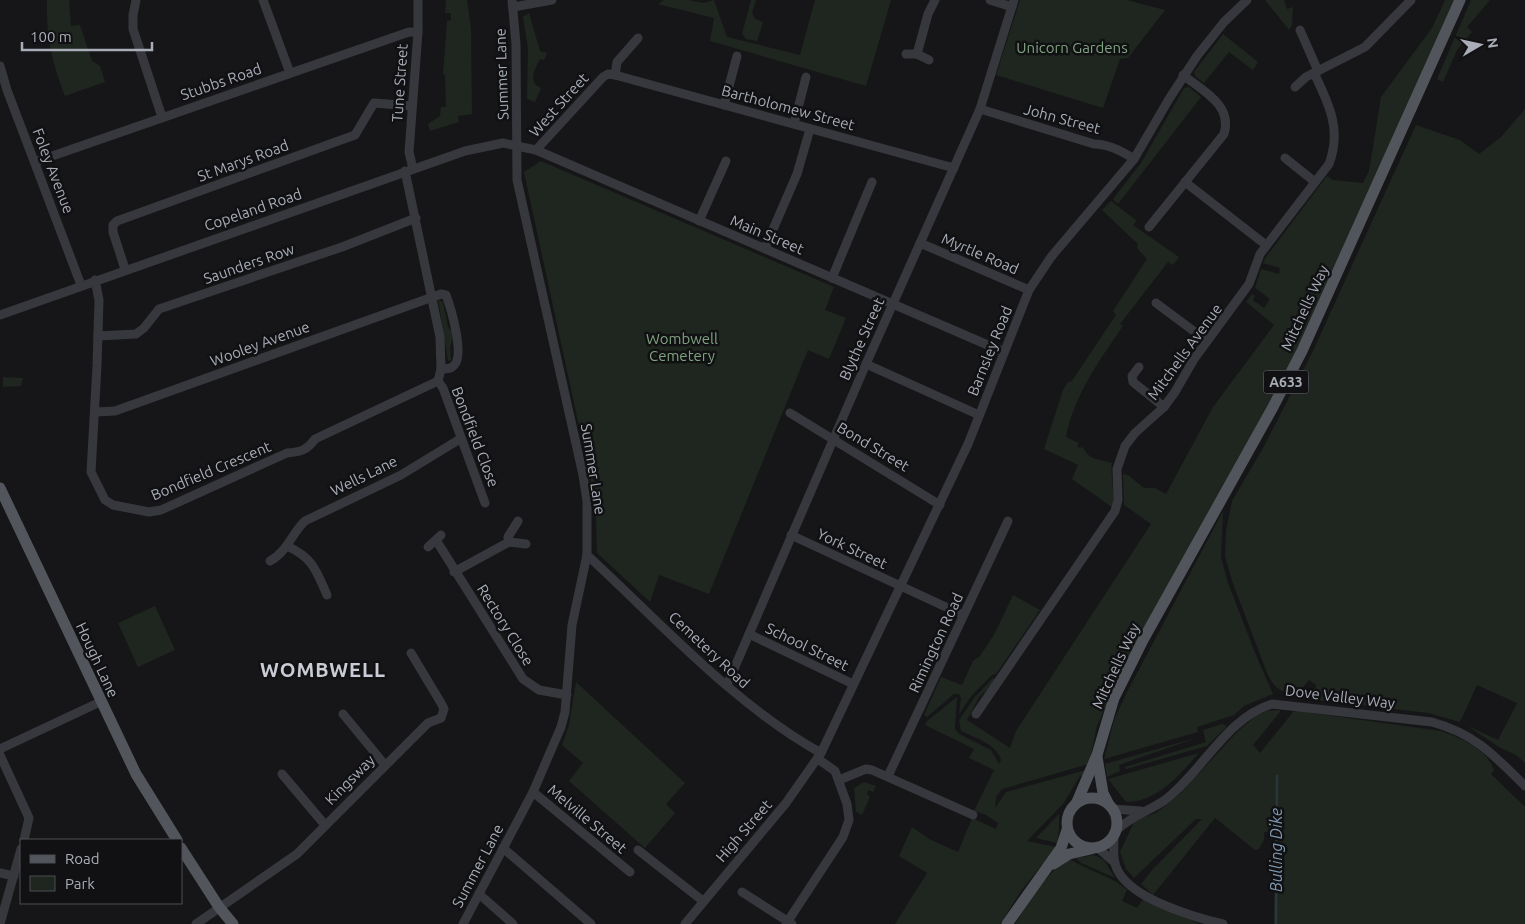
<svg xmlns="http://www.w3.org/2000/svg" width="1525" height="924" font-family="Ubuntu,sans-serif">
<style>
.green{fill:#1e261f}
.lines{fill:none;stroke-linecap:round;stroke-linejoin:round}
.stream{stroke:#2c353c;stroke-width:2.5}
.minor{stroke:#37383d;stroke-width:9}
.major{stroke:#53555c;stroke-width:11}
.labels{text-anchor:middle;stroke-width:5;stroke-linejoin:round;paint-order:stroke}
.shield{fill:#111113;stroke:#7b7e86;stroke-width:1}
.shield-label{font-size:14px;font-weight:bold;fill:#a8adb8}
.park-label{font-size:15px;fill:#7fa381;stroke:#111113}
.street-label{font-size:15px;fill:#a8adb8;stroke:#111113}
.water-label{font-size:16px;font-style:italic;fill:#7f9bb3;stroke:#111113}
.district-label{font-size:20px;font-weight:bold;letter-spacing:1px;fill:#c9ccd4;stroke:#111113}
</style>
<rect width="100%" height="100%" fill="#161618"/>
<g class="green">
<path d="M47 0H69L71 26 80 25 92 61 100 66 105 82 65 96C52 62 46 37 47 0Z"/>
<polygon points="446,0 467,0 471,28 472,114 458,116 459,122 430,131 428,124 440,116 441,107 446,107 445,75 443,75 447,21 451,20 451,13 445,13"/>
<polygon points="664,0 689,0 703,3 714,0 727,37 800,55 815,0 891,0 866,86 710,41 714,18 658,4"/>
<polygon points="751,0 756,0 752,13 755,19 763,22 757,41 746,39 742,34"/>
<polygon points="1020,0 1127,0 1165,10 1128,58 1120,59 1103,108 996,75"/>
<polygon points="1265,0 1284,0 1287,9 1293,7 1292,25 1289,30"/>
<path d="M1445 0H1455L1297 351 1111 694 1097 726 1089 764 1002 789 996 797 995 808 1006 792 1086 770 1084 777 1080 776 1063 804 1027 841 1056 847 1021 891 1000 924H895L927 873 899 856 912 827 929 839 958 852 972 818 996 829 998 823 986 815 974 811 994 770 969 758 974 749 925 725 927 721 957 697 955 729 959 734 991 750 999 764 1001 760C997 744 975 738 961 731L959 720 975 697 993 678 995 679 988 689 979 697 967 720 1010 748 1016 731 1151 524 1124 505 1123 474 1128 475 1144 488H1155L1166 494 1213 407 1274 325 1246 302 1252 294 1255 296 1253 300 1264 308 1270 299 1255 288 1261 269 1279 274 1280 268 1263 263 1266 257 1327 176 1333 180 1363 183 1369 171 1372 153 1381 97 1432 28Z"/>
<polygon points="1471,0 1490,0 1467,27 1472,32 1457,50 1443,82 1437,79"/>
<path d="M529 13 540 51 547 53 544 60 540 59C535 69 527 82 541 88L535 102 527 99 528 49 523 17Z"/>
<polygon points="1223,34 1258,62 1253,70 1229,52 1204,83 1195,76 1194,72"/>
<polygon points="1189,87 1201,97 1118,204 1113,199 1141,163 1184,88"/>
<path d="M1525 109V763L1516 755 1499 747 1468 726 1498 740 1517 703 1477 685 1460 722 1428 713 1309 699 1306 697 1317 686 1309 680 1296 695C1280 692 1274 688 1267 673L1232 581 1225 556 1226 531 1232 501 1263 448 1312 353 1416 125 1460 140 1479 154 1501 137Z"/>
<polygon points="541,161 834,287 825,310 846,318 829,359 808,350 709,594 659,575 650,602 597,553 596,515 590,477 524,172"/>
<path d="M1111 201 1137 221 1133 225 1137 228 1179 257 1173 265 1168 262 1120 324 1123 326C1099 361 1074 395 1066 437L1079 443 1077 446 1080 448 1083 447C1089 461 1099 459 1112 463 1110 477 1116 495 1112 507L1072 479 1078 465 1044 449 1063 390 1068 382 1072 381 1116 315 1113 311 1147 259 1137 248 1138 244 1102 210Z"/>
<polygon points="438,299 443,302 448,327 454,334 450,347 451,360 448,361"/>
<polygon points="3,377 23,378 21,386 3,387"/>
<polygon points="1223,511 1221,557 1228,583 1256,655 1273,694 1244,706 1234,715 1197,727 1198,732 1104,759 1114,720 1127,692"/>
<polygon points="1013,595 1040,610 996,674 992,675 972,695 959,714 961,698 959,694 954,694 927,717 924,715 941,677 962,685 973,661 980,656 995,633"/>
<polygon points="155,606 175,650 138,667 118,623"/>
<polygon points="576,682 685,783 666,804 675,813 645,848 569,781 583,763 562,745 569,725"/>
<path d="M1280 710V712L1253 745 1260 753 1293 712 1297 711 1441 731C1460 738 1488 749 1494 771L1491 774 1525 807V924H1274L1275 832H1264V840L1259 849 1255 850 1215 818 1153 895 1141 884 1152 870 1202 819H1196L1134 878 1126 869 1120 852 1135 820 1156 813 1180 794 1238 731 1256 716 1268 711Z"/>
<polygon points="1222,724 1227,726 1207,746 1126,769 1125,767 1206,742 1203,730"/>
<polygon points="1199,737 1119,765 1120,771 1107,777 1105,764"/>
<path d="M1199 753C1179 775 1158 802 1126 802L1108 779Z"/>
<polygon points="864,782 876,786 873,792 869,790 867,794 870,797 862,815 856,812 854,788"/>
<polygon points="1059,814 1059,831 1057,843 1036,838"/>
<polygon points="1094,855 1104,860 1115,878 1081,863 1076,858"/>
<path d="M1071 860C1087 870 1114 877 1127 890L1122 901 1137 908 1143 899 1200 924H1015C1025 908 1052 863 1071 860Z"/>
</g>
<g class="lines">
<polyline class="stream" points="1276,924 1277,776"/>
<g class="minor">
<polyline points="136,0 133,15 133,29 162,117"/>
<polyline points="263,0 290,73"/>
<polyline points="990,0 1012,7"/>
<polyline points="513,7 552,0"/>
<polyline points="1300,30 1318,71"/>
<polyline points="906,54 917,54"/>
<polyline points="929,60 917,54 928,14 935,0"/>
<polyline points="0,66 7,90 81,285"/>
<polyline points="615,75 954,168"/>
<polyline points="1295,87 1306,77 1365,47 1411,0"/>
<polyline points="724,105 737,56"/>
<path d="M980 109 1094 144C1109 144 1122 151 1134 159"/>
<polyline points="794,124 806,77"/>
<polyline points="536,150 603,77 608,74 615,75 617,62 638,38"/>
<polyline points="1285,158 1315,182"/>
<polyline points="35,162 409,32 418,32"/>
<polyline points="413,169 409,152 418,32 418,0"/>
<polyline points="1185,182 1266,245"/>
<polyline points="699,221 726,161"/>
<path d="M1149 227 1224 134C1233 105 1203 91 1183 75"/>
<polyline points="920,243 1029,290"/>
<polyline points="765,248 797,174 810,129"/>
<polyline points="125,269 113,232 113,225 117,221 355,135 374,103 412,106"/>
<polyline points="832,278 872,182"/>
<path d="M95 280 99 300 97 366 91 472 105 500 113 505 149 512 161 510 287 453C301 452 307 450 315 439L438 381 441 369 440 337 405 171"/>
<polyline points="1156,303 1207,341"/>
<polyline points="0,315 465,151 503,143 536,150 1004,352"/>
<polyline points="98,336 136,334 144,328 159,309 342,247 416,218"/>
<polyline points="866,364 979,415"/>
<polyline points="1139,367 1132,376 1133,382 1164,407"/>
<polyline points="438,381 443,388 485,503"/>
<path d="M96 412 115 411 441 294 446 295C451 308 464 353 455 364 452 369 447 369 441 369"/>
<polyline points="790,413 940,505"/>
<polyline points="791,535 963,615"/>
<polyline points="436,540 523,679 539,690 567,695"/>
<polyline points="509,542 508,537 518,521"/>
<path d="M287 546C313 558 316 570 327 595"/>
<polyline points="428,547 441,535"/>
<path d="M587 555C662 624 732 703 821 753"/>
<path d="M270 561C287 552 292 533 305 521L401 475 460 439"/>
<polyline points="454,572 509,542 526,544"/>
<polyline points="749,634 853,684"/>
<polyline points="727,685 866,364 980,109 1014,0"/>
<polyline points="343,714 385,765"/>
<path d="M976 714 1115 511 1118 500 1117 469 1125 446 1135 433 1164 407 1175 392 1194 359 1249 284 1260 254 1329 164C1342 130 1329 104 1314 73"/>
<polyline points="0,749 100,702"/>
<polyline points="0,755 29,818 24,840"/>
<polyline points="282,774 325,825"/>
<polyline points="888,776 1008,521"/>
<polyline points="839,780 866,769 872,770 973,815"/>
<polyline points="533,792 630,872"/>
<polyline points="1113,809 1141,811"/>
<path d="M1117 830C1131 816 1149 811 1165 800 1203 771 1226 718 1272 704L1432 722C1475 734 1494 755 1525 786"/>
<path d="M1114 836C1114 847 1112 861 1118 871 1133 899 1193 917 1223 924"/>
<polyline points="503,848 591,924"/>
<polyline points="1098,848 1115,863"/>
<polyline points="638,850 703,901"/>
<polyline points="0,873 14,876"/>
<polyline points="742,892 792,924"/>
<polyline points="479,894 513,924"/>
<polyline points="0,924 21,849"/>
<polyline points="196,924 297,854 428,723 441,718 444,709 441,703 411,653"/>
<polyline points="463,924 533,792 561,727 565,712 572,625 587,555 587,501 583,475 517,180 516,44 512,0"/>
<polyline points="685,924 786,803 821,753 968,444 1029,290 1051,257 1134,159 1169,99 1197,56 1224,22 1247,0"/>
<polyline points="786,924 843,837 849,820 847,804 835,771 818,759"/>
</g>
<g class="major">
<polyline points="0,488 136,774 177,840"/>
<polyline points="1097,757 1103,793 1108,803"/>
<circle cx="1092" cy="823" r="25"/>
<polyline points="1077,802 1097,755 1114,698 1143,640 1273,407 1302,351 1460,0"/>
<polyline points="181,848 219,907 233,924"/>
<polyline points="1053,864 1069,854 1091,849"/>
<polyline points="1007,924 1061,848 1067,830"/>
</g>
</g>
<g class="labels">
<rect class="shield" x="1263.5" y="370.5" width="45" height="23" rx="4"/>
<g class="shield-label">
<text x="1286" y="387">A633</text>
</g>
<g class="park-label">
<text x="1072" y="53">Unicorn Gardens</text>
<text x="682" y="344">Wombwell<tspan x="682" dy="17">Cemetery</tspan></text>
</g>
<g class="street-label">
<text transform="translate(502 74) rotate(-92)" y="5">Summer Lane</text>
<text transform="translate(221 82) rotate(-19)" y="5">Stubbs Road</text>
<text transform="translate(400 83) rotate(-86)" y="5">Tune Street</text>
<text transform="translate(559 105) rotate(-48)" y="5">West Street</text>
<text transform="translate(788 108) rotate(15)" y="5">Bartholomew Street</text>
<text transform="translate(1062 119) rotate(15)" y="5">John Street</text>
<text transform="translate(243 161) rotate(-20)" y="5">St Marys Road</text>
<text transform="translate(53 171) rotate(69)" y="5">Foley Avenue</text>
<text transform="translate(253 210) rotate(-19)" y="5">Copeland Road</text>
<text transform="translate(767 235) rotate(23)" y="5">Main Street</text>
<text transform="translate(980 254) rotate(23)" y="5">Myrtle Road</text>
<text transform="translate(249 264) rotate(-19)" y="5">Saunders Row</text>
<text transform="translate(1305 308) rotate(-65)" y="5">Mitchells Way</text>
<text transform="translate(862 339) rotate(-66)" y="5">Blythe Street</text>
<text transform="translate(260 344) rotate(-20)" y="5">Wooley Avenue</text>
<text transform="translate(990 351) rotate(-68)" y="5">Barnsley Road</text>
<text transform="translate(1185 352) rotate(-54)" y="5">Mitchells Avenue</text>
<text transform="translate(475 437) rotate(69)" y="5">Bondfield Close</text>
<text transform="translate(873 447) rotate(31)" y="5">Bond Street</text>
<text transform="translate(593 469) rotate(81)" y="5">Summer Lane</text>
<text transform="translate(211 471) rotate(-23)" y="5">Bondfield Crescent</text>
<text transform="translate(364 476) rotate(-26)" y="5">Wells Lane</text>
<text transform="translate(852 549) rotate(25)" y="5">York Street</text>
<text transform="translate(505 625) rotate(58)" y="5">Rectory Close</text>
<text transform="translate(936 643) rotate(-65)" y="5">Rimington Road</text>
<text transform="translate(807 647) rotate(26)" y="5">School Street</text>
<text transform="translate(709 650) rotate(43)" y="5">Cemetery Road</text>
<text transform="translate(97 660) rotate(65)" y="5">Hough Lane</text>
<text transform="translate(1116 666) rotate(-65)" y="5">Mitchells Way</text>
<text transform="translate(1340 697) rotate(7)" y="5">Dove Valley Way</text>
<text transform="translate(350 780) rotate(-45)" y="5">Kingsway</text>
<text transform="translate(587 819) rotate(40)" y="5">Melville Street</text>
<text transform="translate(744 831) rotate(-49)" y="5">High Street</text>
<text transform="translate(478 866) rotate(-62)" y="5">Summer Lane</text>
</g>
<g class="water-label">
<text transform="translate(1276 850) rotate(-90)" y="6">Bulling Dike</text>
</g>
<g class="district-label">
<text x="323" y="677">WOMBWELL</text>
</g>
</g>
<rect x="20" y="839" width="162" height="65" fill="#111113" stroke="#4d4f55"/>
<rect x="30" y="855" width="25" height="8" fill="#53555c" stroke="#4d4f55"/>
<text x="65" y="864" font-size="15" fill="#a8adb8">Road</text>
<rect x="30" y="876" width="25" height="15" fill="#1e261f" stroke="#4d4f55"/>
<text x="65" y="889" font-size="15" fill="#a8adb8">Park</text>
<g transform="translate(1480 45) rotate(81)" stroke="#111113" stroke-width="4" paint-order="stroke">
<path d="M0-4L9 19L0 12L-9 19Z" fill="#a8adb8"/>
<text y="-8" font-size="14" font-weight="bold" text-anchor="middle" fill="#a8adb8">N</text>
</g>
<path d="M22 42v8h130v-8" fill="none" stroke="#a8adb8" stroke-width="2.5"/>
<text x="30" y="42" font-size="15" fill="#a8adb8" stroke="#111113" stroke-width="4" paint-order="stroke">100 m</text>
</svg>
